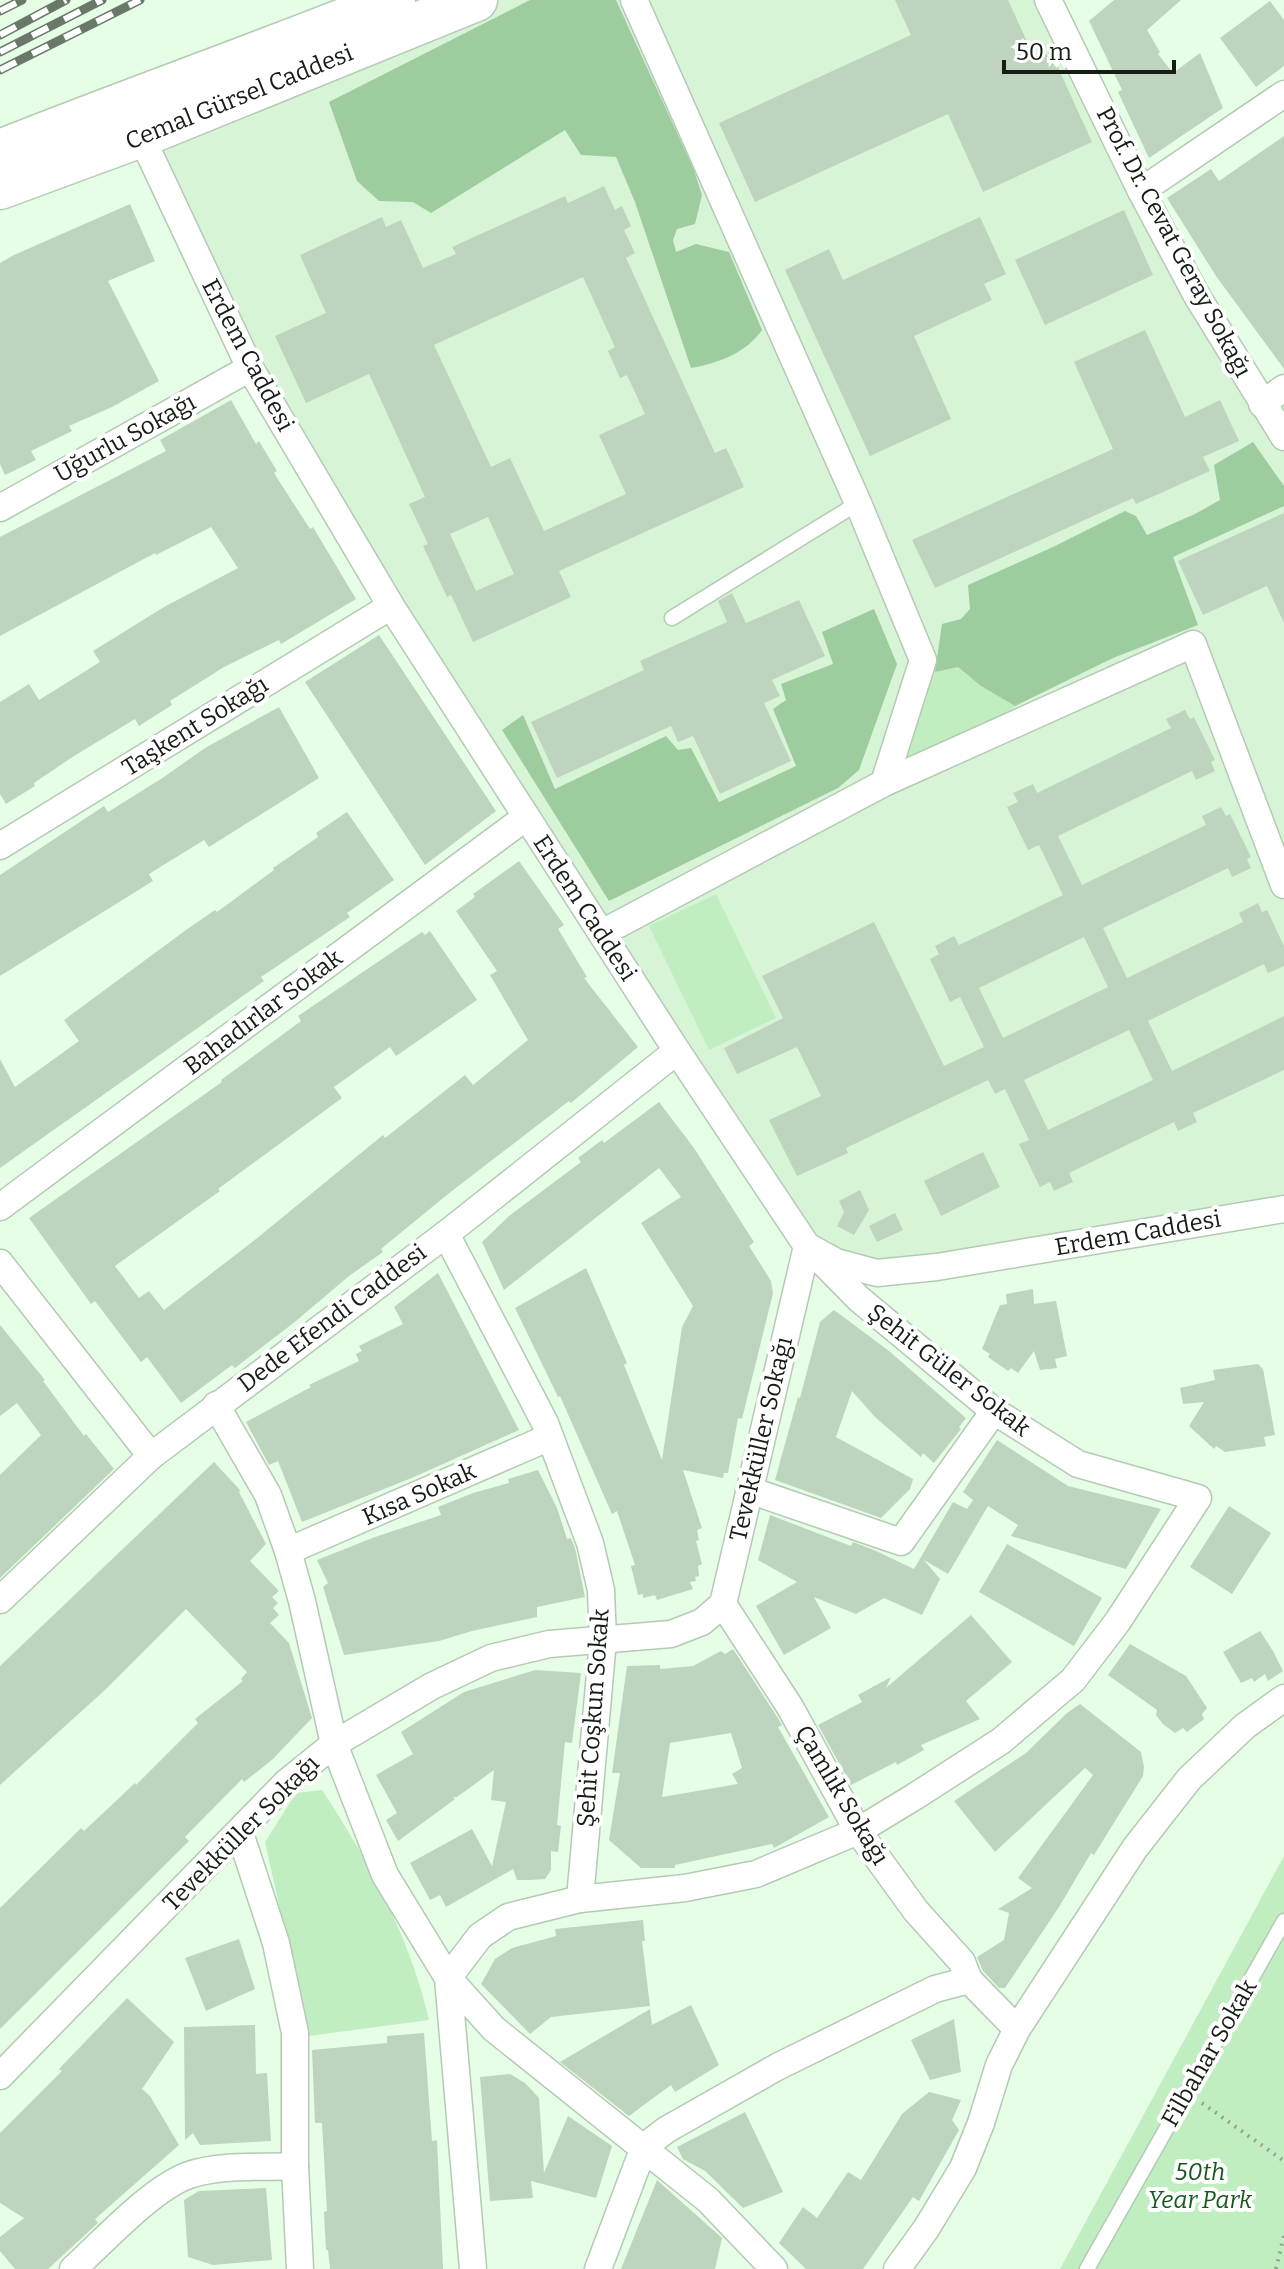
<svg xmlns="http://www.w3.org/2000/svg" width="1284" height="2269" font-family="Bitter,serif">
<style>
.built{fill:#d7f4d7}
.green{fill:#c0eec0}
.forest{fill:#9dcc9e}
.building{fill:#bed4be;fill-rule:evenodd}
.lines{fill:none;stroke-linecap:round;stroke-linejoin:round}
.service-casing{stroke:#b4cab4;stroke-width:17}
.minor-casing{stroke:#b4cab4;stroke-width:29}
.primary-casing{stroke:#b4cab4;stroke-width:45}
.path{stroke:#93a493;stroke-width:4;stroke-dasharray:2 6;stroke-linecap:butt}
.service{stroke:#fff;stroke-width:14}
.minor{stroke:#fff;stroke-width:26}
.primary{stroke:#fff;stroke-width:42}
.rail-casing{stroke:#6a786a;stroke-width:9}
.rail{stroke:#fff;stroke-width:6;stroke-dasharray:18;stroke-linecap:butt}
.labels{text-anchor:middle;stroke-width:8;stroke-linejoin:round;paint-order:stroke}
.street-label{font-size:24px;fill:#151d15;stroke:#fff}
.park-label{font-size:24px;font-style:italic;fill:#17581f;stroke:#fff}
</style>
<rect width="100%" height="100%" fill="#e6fde6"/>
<polygon class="built" points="476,0 1048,0 1284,437 1284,1209 877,1273 807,1246 391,606 141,136"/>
<g class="green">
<polygon points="958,667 981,686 1015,706 1002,716 917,759 908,757 908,741 935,672"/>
<polygon points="716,894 776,1018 709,1050 649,926"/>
<path d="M322 1790C369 1862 409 1935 429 2020L308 2036 265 1842 296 1793Z"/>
<polygon points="1284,1856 1284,2269 1060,2269"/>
</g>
<g class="forest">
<path d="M530 0H616L694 170 702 195 695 224 677 229 673 240 676 252 696 244 729 252 762 330C746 353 719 363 691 368L635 202 616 157 581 155 565 130 431 213 413 202 379 201 357 181 329 102Z"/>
<polygon points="1253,442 1284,486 1284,506 1173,557 1198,625 1113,658 1015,706 981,686 958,667 935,672 942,624 961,619 970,609 968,585 1053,547 1125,511 1136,516 1147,535 1195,514 1220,500 1214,465"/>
<polygon points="874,609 897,664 859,770 838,788 609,901 502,730 523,715 555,789 666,736 678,750 691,748 719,802 796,766 773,709 786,700 781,684 833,664 822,632"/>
</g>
<g class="building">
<polygon points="895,0 1008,0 1035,59 1051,52 1092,142 983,192 948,114 755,202 719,123 911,35"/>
<polygon points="1114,0 1181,0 1147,30 1160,52 1158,54 1173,73 1200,53 1223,108 1149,158 1118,92 1122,90 1089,21"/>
<polygon points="1270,1 1284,20 1284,66 1256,87 1220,38"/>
<polygon points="1284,136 1284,369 1216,276 1167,198 1211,169 1219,181"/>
<path d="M604 186 615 210 622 206 631 226 624 230 635 253 626 258 715 453 726 448 744 487 559 571 571 597 473 642 451 595 447 597 423 546 428 544 409 504 425 497 369 374 306 403 275 336 326 313 300 255 382 217 386 227 401 220 423 268 456 254 452 247 565 196 568 203ZM583 277 615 347 608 351 620 378 627 375 645 414 599 435 626 494 544 531 510 458 491 467 434 345ZM488 517 514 574 476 591 450 534Z"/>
<polygon points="130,204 155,261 108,281 159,381 112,407 69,426 72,431 31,451 36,460 5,475 0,464 0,263 14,255"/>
<polygon points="1124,210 1153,275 1045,325 1015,260"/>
<polygon points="980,217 1006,274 984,284 992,300 914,336 951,419 870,456 785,270 829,249 843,280"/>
<polygon points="1145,330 1185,417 1220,400 1239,441 1203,457 1210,471 1136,504 1133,498 935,588 912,540 1113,449 1074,362"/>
<polygon points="231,400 256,444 259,441 277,471 274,473 310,529 313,527 356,599 281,644 279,640 224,667 170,701 172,705 139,726 135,719 74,756 34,783 35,786 6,804 0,794 0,702 29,684 39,700 100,662 93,651 164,607 238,568 211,527 156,555 155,553 0,636 0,537 166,451 160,440"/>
<polygon points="1284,513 1284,623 1267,586 1203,615 1178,561"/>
<polygon points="732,593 746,623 799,600 825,656 772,680 780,696 764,703 791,761 720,794 693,736 678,742 671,726 557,778 531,722 644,670 640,661 727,622 718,601"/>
<polygon points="379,635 496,811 425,865 305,682"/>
<polygon points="279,707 319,778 209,847 204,840 149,874 153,881 0,976 0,875 104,806 108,812 164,777 205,748"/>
<path d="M1185 710 1190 719 1194 717 1215 760 1211 762 1215 771 1196 780 1192 771 1058 836 1082 885 1206 825 1202 816 1221 807 1226 816 1230 814 1251 857 1247 859 1251 868 1232 877 1228 868 1103 928 1127 978 1243 922 1239 913 1258 903 1262 912 1267 910 1284 946V966L1268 973 1264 964 1148 1021 1172 1071 1284 1016V1070L1193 1113 1197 1122 1178 1131 1174 1122 1069 1173 1073 1182 1054 1191 1050 1182 1040 1187 1019 1144 1029 1140 1005 1089 995 1094 988 1080 846 1148 848 1153 797 1176 769 1120 821 1096 797 1047 737 1074 724 1048 783 1018 762 976 874 922 944 1066 984 1047 960 997 950 1002 930 959 939 954 935 946 954 936 959 945 1063 895 1039 845 1028 850 1007 807 1018 802 1013 793 1033 784 1037 793 1171 728 1166 719ZM1084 937 1108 987 1003 1038 979 988ZM1129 1030 1153 1080 1048 1130 1024 1080Z"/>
<polygon points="347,812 394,880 347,913 350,917 261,977 264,981 0,1168 0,1059 15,1087 79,1041 64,1020 186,930 215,910 217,912 274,870 273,868 318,837 316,833"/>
<polygon points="519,861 564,925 558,929 587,977 584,978 638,1047 571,1103 569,1101 448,1194 381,1249 383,1252 349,1276 296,1321 235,1368 232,1365 181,1403 147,1357 141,1362 95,1301 91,1304 29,1218 222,1082 221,1080 301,1021 298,1016 422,932 425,935 430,931 477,1000 396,1056 390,1047 334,1087 342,1098 218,1189 220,1191 115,1266 139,1298 149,1291 164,1310 256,1239 383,1135 385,1138 465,1075 473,1085 528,1040 490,975 497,971 456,911 475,897 473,894"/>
<polygon points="659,1102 694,1148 754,1242 749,1246 771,1281 773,1293 742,1419 738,1418 728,1473 724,1473 723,1478 683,1470 702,1528 697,1530 699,1540 696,1541 702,1564 698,1566 699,1576 695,1577 696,1581 690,1582 693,1589 657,1600 655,1595 643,1598 643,1594 638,1595 631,1566 635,1565 617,1511 612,1514 560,1396 558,1397 515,1308 586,1268 627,1363 624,1365 662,1460 682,1327 693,1306 641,1223 681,1197 659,1168 504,1290 482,1242 509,1216 581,1162 578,1158 602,1140 604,1143"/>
<polygon points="983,1152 1000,1187 941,1216 924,1181"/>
<polygon points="860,1190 869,1210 854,1235 837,1226 844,1212 839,1201"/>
<polygon points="895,1213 903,1230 877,1242 869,1226"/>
<polygon points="438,1273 519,1430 414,1477 302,1522 278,1461 269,1465 246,1422 311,1387 309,1385 359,1361 356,1354 362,1351 359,1346 403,1324 394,1307"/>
<polygon points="1033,1289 1034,1304 1056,1301 1067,1356 1055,1359 1057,1368 1040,1370 1034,1351 1018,1373 1011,1368 1008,1371 988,1357 990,1354 982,1349 1000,1305 1007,1304 1006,1294"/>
<polygon points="834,1310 889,1351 966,1418 959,1427 961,1429 934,1463 923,1453 921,1457 875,1417 852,1391 836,1437 913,1479 910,1489 881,1518 775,1480 798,1397 800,1398 820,1322"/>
<polygon points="0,1325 45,1380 43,1381 84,1436 86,1434 114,1469 0,1578 0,1475 41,1435 17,1403 0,1416"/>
<polygon points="1258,1364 1263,1369 1275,1435 1264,1437 1266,1446 1225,1452 1216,1446 1214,1449 1189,1426 1204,1402 1183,1404 1180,1388 1215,1380 1213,1370"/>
<polygon points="997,1440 1068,1486 1161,1509 1126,1569 1011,1536 1018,1525 988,1506 948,1574 924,1560 940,1579 922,1615 884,1598 856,1614 814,1597 831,1628 784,1655 756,1606 797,1582 758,1560 770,1515 851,1546 853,1542 874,1550 914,1569 953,1502 967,1509 973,1500 963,1492"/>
<polygon points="214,1462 240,1490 239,1492 266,1544 250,1561 279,1591 272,1597 278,1603 273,1608 279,1615 270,1623 289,1643 312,1718 272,1760 244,1782 242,1779 185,1837 189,1841 0,2029 0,1908 81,1828 84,1831 135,1783 136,1785 198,1723 195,1719 243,1681 241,1679 247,1672 186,1609 105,1690 0,1785 0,1666"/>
<polygon points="538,1470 557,1508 567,1539 571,1538 575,1548 585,1597 537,1607 537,1617 472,1631 439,1641 344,1655 323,1587 328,1583 317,1560 375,1537 441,1515 438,1507 473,1493 509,1483 508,1479"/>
<polygon points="1229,1506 1271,1533 1232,1594 1190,1567"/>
<polygon points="1007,1544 1102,1598 1074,1646 979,1592"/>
<polygon points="971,1615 1012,1662 966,1701 980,1719 921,1745 924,1750 897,1765 896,1762 851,1785 818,1725 862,1702 858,1695 891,1677 886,1688"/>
<polygon points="1260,1631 1273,1651 1283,1671 1268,1681 1265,1674 1254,1682 1252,1678 1241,1683 1223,1652"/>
<polygon points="1130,1644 1186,1676 1207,1708 1202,1714 1204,1719 1187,1732 1183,1728 1175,1733 1163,1724 1156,1715 1157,1710 1108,1675"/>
<path d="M733 1649 776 1715 782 1725 778 1727 829 1817 774 1848 772 1844 675 1865V1868H641L609 1840 620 1773H612L627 1666 660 1665V1669L693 1666 721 1651 725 1654ZM731 1733 742 1768 732 1774 738 1784 662 1797 670 1743Z"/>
<polygon points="535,1670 581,1673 572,1743 565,1742 557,1825 561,1826 558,1852 551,1851 551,1870 545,1879 530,1880 517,1880 513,1869 446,1907 440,1895 430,1900 410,1863 472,1829 492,1866 506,1802 491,1800 494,1770 457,1797 453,1797 455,1799 398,1841 386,1820 397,1813 376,1775 413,1754 401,1732 464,1692"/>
<polygon points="1080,1704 1141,1752 1144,1767 1143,1776 1094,1855 1091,1853 1059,1907 1005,1988 999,1988 983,1971 977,1957 1004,1940 1009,1913 998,1909 1032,1888 1018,1878 1093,1775 1085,1768 995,1852 954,1801 1026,1753 1067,1713"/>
<polygon points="643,1920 645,1941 642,1941 650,2006 551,2017 530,2034 481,1984 495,1959 512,1948 556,1936 555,1929"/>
<polygon points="239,1939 255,1989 206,2011 185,1958"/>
<polygon points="127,1998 174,2042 142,2089 150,2096 179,2145 95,2219 98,2223 48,2269 15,2269 0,2251 0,2237 24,2218 0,2203 0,2133 62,2071 59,2069"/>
<polygon points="691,2005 719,2065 675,2092 671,2085 629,2116 560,2062 650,2009 652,2025"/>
<polygon points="954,2019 961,2072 930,2080 911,2040"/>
<polygon points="255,2025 256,2074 267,2073 271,2141 200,2145 193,2133 185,2140 184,2027"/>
<polygon points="424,2033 432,2141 437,2140 443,2269 330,2269 328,2250 326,2250 324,2212 327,2211 322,2123 315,2123 312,2050 387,2043 387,2036"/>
<polygon points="510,2074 525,2083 539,2098 544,2173 568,2116 612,2146 596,2198 531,2181 533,2198 490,2201 480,2077"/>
<polygon points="929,2092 961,2100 952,2120 959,2130 919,2201 913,2197 863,2269 806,2269 779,2243 803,2207 817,2218 848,2172 861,2180 902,2114"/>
<polygon points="745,2112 783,2192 743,2208 705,2171 683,2159 677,2147"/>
<polygon points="657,2180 722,2238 715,2269 621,2269"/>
<polygon points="266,2188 272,2260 213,2265 188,2257 184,2200 199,2191"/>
</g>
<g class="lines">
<defs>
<g id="service">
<polyline points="672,618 858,503"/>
<polyline points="1087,2269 1284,1921"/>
</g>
<g id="minor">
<polyline points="634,0 858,503 923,660 884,783"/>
<polyline points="1048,0 1141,191 1197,296 1284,437"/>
<polyline points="141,136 250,368 391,606 677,1051 807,1246 836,1262 877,1273 937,1267 1284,1209"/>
<polyline points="1141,191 1284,94"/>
<polyline points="1262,404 1284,388"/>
<polyline points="0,508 250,368"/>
<polyline points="0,846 391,606"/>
<polyline points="602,933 884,783 1193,644 1284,885"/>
<polyline points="0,1207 526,817"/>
<polyline points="446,1234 545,1423 590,1543 601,1590 603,1640 580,1899"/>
<polyline points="0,1263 151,1456"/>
<polyline points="216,1405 268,1495 288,1551 302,1601 334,1744 385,1875 448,1978 473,2269"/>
<polyline points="749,1490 901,1542 994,1411"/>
<polyline points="288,1551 550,1437"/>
<polyline points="0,1600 151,1456 446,1234 677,1051"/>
<polyline points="723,1604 790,1707 858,1831 916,1911 962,1962 969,1980"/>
<polyline points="240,1833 276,1943 295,2033 295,2166 300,2269"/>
<polyline points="0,2076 287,1782 334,1744 432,1686 491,1658 549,1644 671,1634 702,1622 723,1604 807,1246"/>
<path d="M73 2269C103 2242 152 2188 189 2175 222 2164 261 2168 295 2166"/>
<polyline points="598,2269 644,2147 666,2130 777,2067 935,1989 969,1980 1017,2029"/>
<polyline points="774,2269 708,2200 494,2029 448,1978 480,1936 508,1917 580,1899 685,1888 756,1874 858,1831 914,1797 1001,1741 1073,1680 1118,1621 1198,1498 1078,1464 994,1411 859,1299 807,1246"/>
<polyline points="897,2269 926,2229 963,2168 981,2123 999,2065 1017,2029 1135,1848 1189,1779 1245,1726 1284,1698"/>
</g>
<g id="primary">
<path d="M0 151C131 99 264 52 394 0"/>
<polyline points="0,188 141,136 476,0"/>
</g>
</defs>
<use href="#service" class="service-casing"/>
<use href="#minor" class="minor-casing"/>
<use href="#primary" class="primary-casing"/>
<g class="path">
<polyline points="1202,2103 1284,2161"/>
<polyline points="1276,2269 1284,2235"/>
</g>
<use href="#service" class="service"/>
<use href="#minor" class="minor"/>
<use href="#primary" class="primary"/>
<defs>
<g id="rail">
<polyline points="0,11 22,0"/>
<polyline points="0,35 66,0"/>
<polyline points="0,52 102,0"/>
<polyline points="0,70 140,0"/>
</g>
</defs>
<use href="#rail" class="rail-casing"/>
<use href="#rail" class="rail"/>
</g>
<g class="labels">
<g class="street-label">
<text transform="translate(239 97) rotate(-22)" y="8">Cemal Gürsel Caddesi</text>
<text transform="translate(1174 242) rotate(62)" y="8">Prof. Dr. Cevat Geray Sokağı</text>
<text transform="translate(248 355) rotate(62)" y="8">Erdem Caddesi</text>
<text transform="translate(125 438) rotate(-29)" y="8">Uğurlu Sokağı</text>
<text transform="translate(195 726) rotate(-32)" y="8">Taşkent Sokağı</text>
<text transform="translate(585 908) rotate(57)" y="8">Erdem Caddesi</text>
<text transform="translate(263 1012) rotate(-37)" y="8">Bahadırlar Sokak</text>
<text transform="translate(1138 1233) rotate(-10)" y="8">Erdem Caddesi</text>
<text transform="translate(332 1318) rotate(-37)" y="8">Dede Efendi Caddesi</text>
<text transform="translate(949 1370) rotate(38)" y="8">Şehit Güler Sokak</text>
<text transform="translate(761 1439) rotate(-77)" y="8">Tevekküller Sokağı</text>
<text transform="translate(419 1494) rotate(-24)" y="8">Kısa Sokak</text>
<text transform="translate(593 1718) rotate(-86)" y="8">Şehit Coşkun Sokak</text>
<text transform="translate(842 1795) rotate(59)" y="8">Çamlık Sokağı</text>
<text transform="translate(241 1833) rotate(-45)" y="8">Tevekküller Sokağı</text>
<text transform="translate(1209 2053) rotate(-60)" y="8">Filbahar Sokak</text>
</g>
<g class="park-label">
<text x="1200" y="2180">50th<tspan x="1200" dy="28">Year Park</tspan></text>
</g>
</g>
<path d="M1004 60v12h170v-12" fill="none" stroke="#151d15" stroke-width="4"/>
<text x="1016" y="60" font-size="24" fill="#151d15" stroke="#ffffff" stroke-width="6" paint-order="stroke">50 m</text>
</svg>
